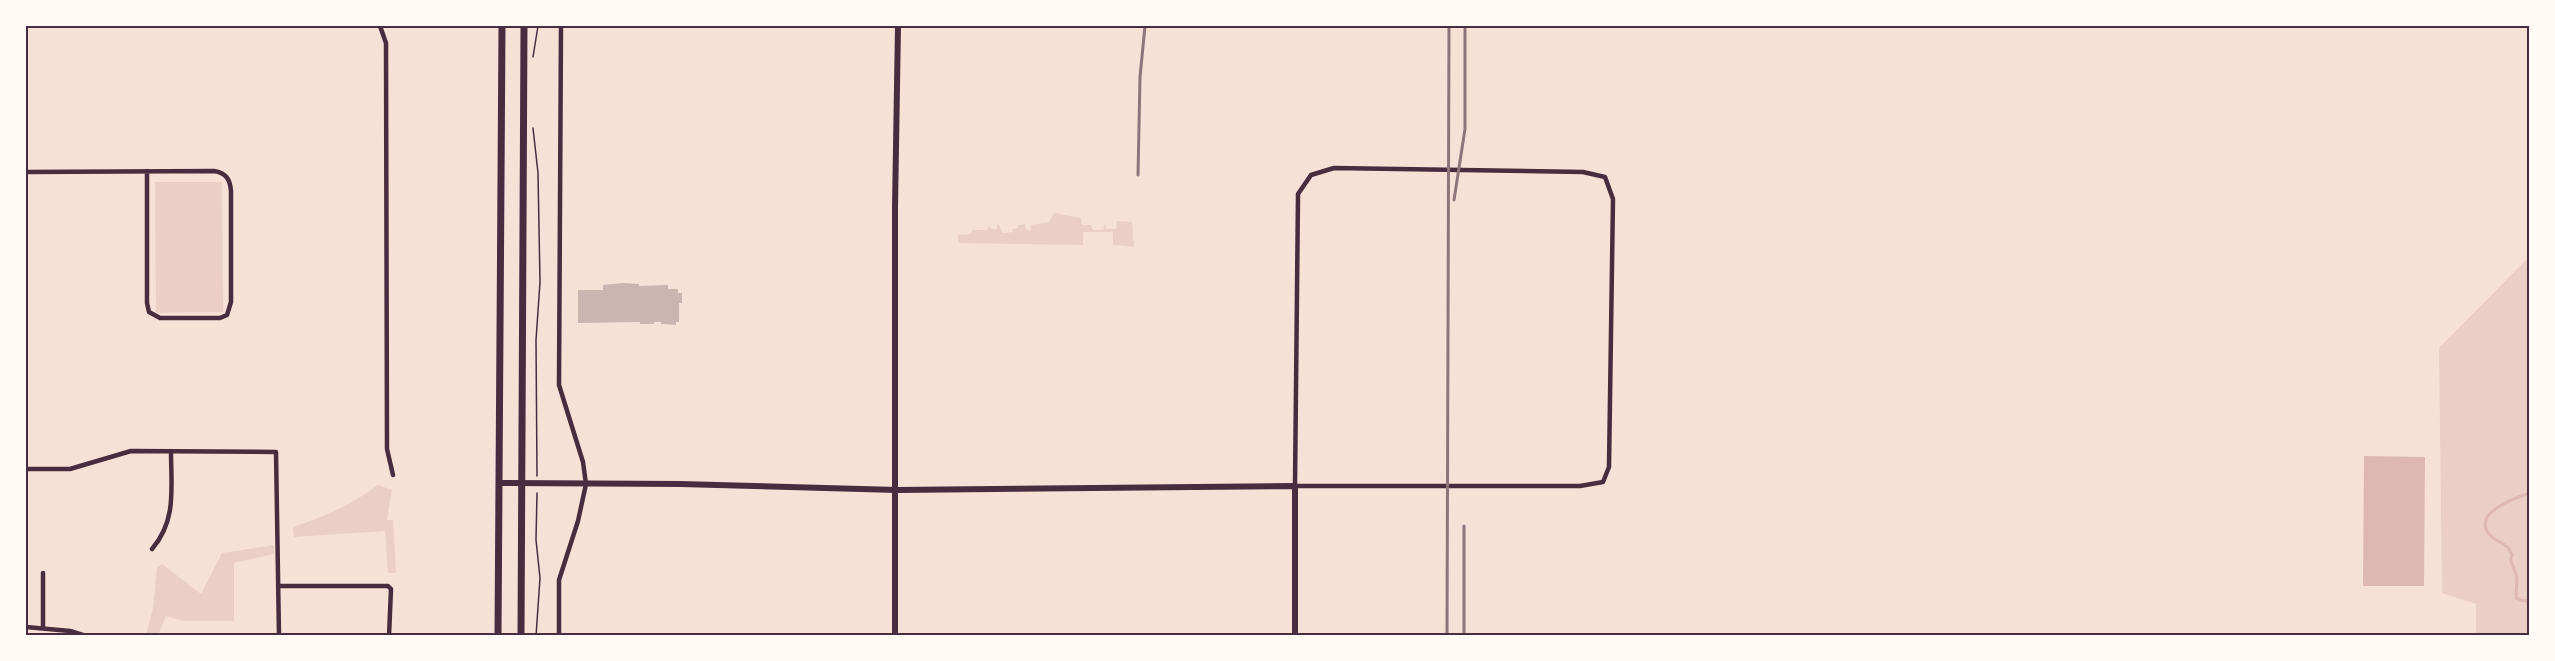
<svg xmlns="http://www.w3.org/2000/svg" width="2555" height="661" font-family="'PT Sans Narrow',sans-serif">
<style>
.green{fill:#ebcfc5}
.water{fill:#dcb8b0}
.lines{fill:none;stroke-linecap:round;stroke-linejoin:round}
.stream{stroke:#dcb8b0;stroke-width:3}
.building{fill:#ccb4b1}
.path{stroke:#4a2c40;stroke-width:1.5}
.minor{stroke:#4a2c40;stroke-width:4.5}
.tertiary{stroke:#4a2c40;stroke-width:6}
.secondary{stroke:#4a2c40;stroke-width:7}
.rail{stroke:#8f747c;stroke-width:3}
.neatline{fill:none;stroke:#4a2c40;stroke-width:2}
</style>
<rect width="100%" height="100%" fill="#f7e1d7"/>
<g class="green">
<polygon points="155,182 222,182 223,312 156,313"/>
<polygon points="1054,213 1081,218 1082,225 1091,225 1093,230 1103,230 1105,224 1106,229 1116,229 1117,221 1132,222 1134,247 1113,245 1113,232 1083,232 1083,245 958,243 958,235 971,234 972,230 987,230 988,227 996,230 998,223 1003,233 1013,232 1012,229 1017,228 1018,225 1025,224 1026,230 1031,231 1031,225 1049,222"/>
<polygon points="2529,257 2529,635 2476,635 2476,604 2442,593 2439,348"/>
<path d="M378 485 392 490 387 520H393L396 573H388L385 531 294 537 293 527C324 517 351 505 378 485Z"/>
<polygon points="274,545 274,554 234,563 234,621 184,621 166,616 158,635 146,635 153,608 157,567 162,564 201,594 222,553"/>
</g>
<polygon class="water" points="2364,456 2425,457 2424,586 2363,586"/>
<g class="lines">
<path class="stream" d="M2530 493C2514 498 2468 515 2492 537 2498 543 2507 543 2510 551 2514 558 2511 553 2511 560 2512 566 2516 572 2517 578 2517 585 2516 591 2516 598L2524 601 2530 600"/>
</g>
<polygon class="building" points="623,283 639,284 639,286 668,285 668,289 678,289 678,293 682,293 682,303 679,303 679,322 676,322 676,325 661,324 661,322 654,322 654,324 640,324 640,322 578,323 578,290 603,290 603,285"/>
<g class="lines">
<g class="path">
<polyline points="533,57 538,26"/>
<polyline points="533,128 538,173 540,282 536,340 537,476"/>
<polyline points="536,636 540,578 536,540 537,493"/>
</g>
<g class="minor">
<polyline points="380,26 386,43 387,449 393,475"/>
<polygon points="1334,168 1583,172 1605,177 1613,199 1609,467 1603,482 1580,486 1295,486 1298,194 1311,175"/>
<path d="M26 172 214 171C226 173 230 179 231 191V302L227 315 220 318H160L149 312 147 303V171"/>
<polyline points="26,469 70,469 131,451 276,452 279,636"/>
<path d="M152 549C177 520 171 488 171 451"/>
<polyline points="279,586 388,586 391,589 389,636"/>
<polyline points="26,627 70,631 86,636"/>
<polyline points="43,627 43,573"/>
<polyline points="559,636 559,580 578,521 586,484 583,462 559,385 561,26"/>
</g>
<g class="tertiary">
<polyline points="499,483 680,484 897,490 1295,486 1295,636"/>
<polyline points="895,636 895,207 898,26"/>
</g>
<g class="secondary">
<polyline points="498,636 502,26"/>
<polyline points="521,636 524,26"/>
</g>
<g class="rail">
<polyline points="1138,175 1140,77 1145,26"/>
<polyline points="1454,200 1465,129 1465,26"/>
<polyline points="1447,636 1449,26"/>
<polyline points="1464,636 1464,526"/>
</g>
</g>
<rect width="2555" height="661" fill="none" stroke="#fffaf5" stroke-width="54"/>
<rect x="27" y="27" width="2501" height="607" class="neatline"/>
</svg>
